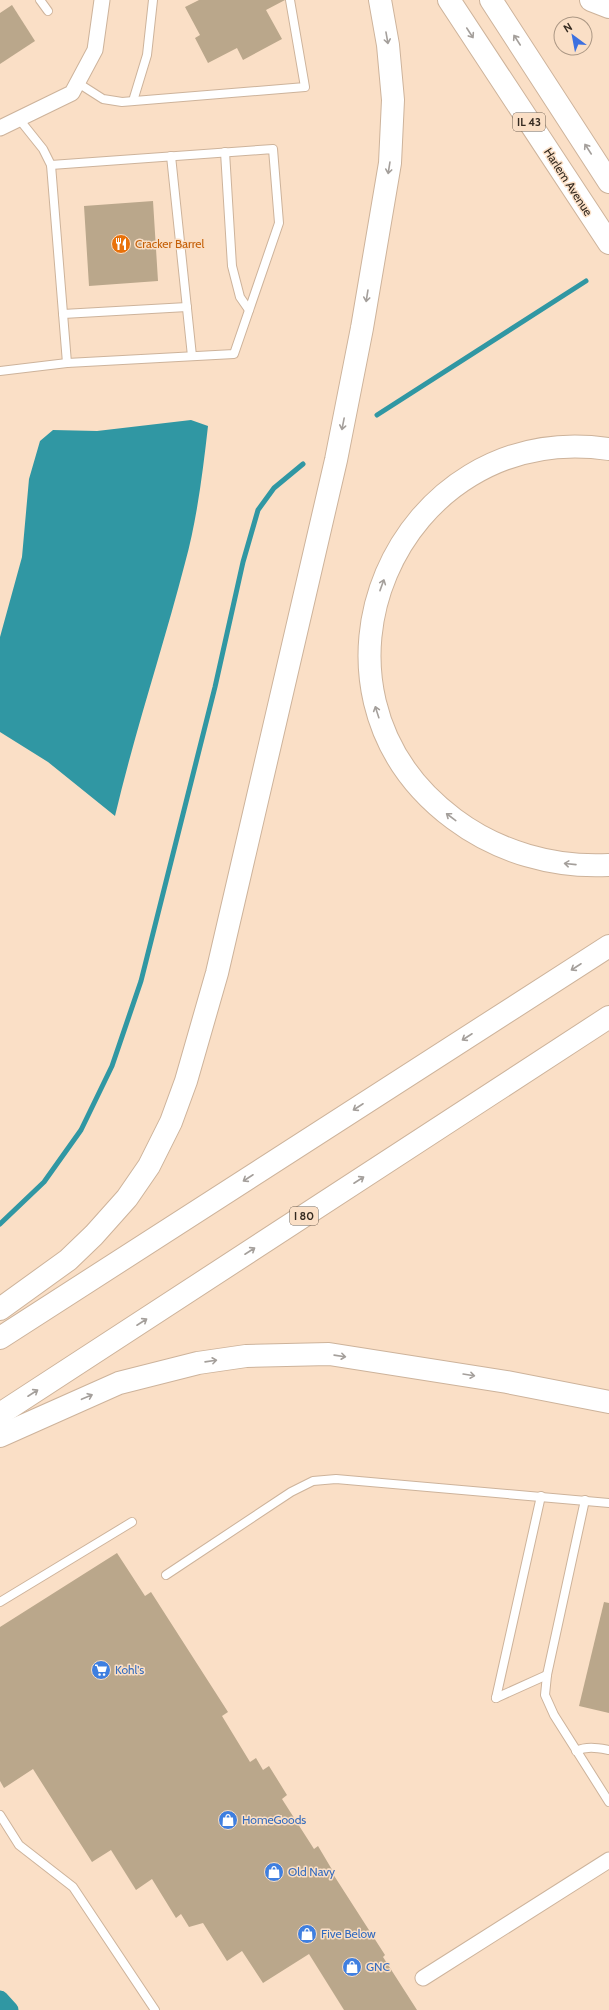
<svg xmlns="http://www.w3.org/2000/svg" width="609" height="2010" font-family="Cabin,sans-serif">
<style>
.water{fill:#3097a3}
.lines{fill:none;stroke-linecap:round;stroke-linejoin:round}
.stream{stroke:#3097a3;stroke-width:5}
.canal{stroke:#3097a3;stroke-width:17}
.building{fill:#baa78b}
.lane-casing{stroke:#cdb39b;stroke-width:10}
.street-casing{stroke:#cdb39b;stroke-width:17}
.primary-casing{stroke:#cdb39b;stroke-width:24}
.highway-casing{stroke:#cdb39b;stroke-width:24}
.lane{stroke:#fff;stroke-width:8}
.street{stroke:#fff;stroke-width:15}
.primary{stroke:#fff;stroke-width:22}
.highway{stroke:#fff;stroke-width:22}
.oneway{stroke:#a49f9b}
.labels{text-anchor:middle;stroke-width:3;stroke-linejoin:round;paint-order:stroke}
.shield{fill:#fadfc6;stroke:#6f6052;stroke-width:1}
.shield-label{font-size:11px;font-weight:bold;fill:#342a20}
.street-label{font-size:12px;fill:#342a20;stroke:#fadfc6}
.food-label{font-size:12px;fill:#c56008;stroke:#fadfc6;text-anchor:start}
.shop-label{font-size:12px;fill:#366cbe;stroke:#fadfc6;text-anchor:start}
</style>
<rect width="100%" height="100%" fill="#fadfc6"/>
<path class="water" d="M191 420 208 426C203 470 197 520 185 563 163 648 135 731 115 816L48 762 0 732V637L22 557 29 479 40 441 53 430 97 431Z"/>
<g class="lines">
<g class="stream">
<polyline points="377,415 586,281"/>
<polyline points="0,1224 44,1182 81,1130 112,1066 141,981 215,687 243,562 258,510 274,488 303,464"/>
</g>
<polyline class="canal" points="0,1999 10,2010"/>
</g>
<g class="building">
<polygon points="199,0 285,0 266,10 282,39 243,60 237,48 208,63 195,38 200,35 185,7"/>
<polygon points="12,5 35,41 0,64 0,13"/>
<polygon points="153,201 158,281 89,286 84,206"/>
<polygon points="117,1553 145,1596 151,1592 228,1712 222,1716 250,1762 256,1758 263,1770 269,1766 287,1795 282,1799 314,1849 318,1846 334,1873 333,1874 385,1955 383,1957 417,2010 344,2010 309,1954 263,1983 242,1951 227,1961 203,1923 189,1927 181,1914 176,1918 152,1879 136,1890 111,1850 92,1862 33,1769 4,1788 0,1781 0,1627"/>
<polygon points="604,1602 609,1603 609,1713 579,1706"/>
</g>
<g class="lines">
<defs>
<g id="lane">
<polyline points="40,0 48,11"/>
<polyline points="78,83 103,99 122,102 305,87 290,0"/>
<polyline points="133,101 147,55 153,0"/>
<polyline points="19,119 43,149 51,165 67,363"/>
<polyline points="225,152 232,266 240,297 249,310"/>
<polyline points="171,156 192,356"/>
<polyline points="63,314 187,307"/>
<polyline points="0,371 67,363 234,354 279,223 273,149 51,165"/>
<polyline points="585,1500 547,1675 545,1695 554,1715 609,1802"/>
<polyline points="166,1575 291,1492 313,1481 336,1479 609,1503"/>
<polyline points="0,1602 132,1522"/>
<polyline points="496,1698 541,1496"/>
<polyline points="496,1698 547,1675"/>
<path d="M576 1751C587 1746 597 1748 609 1750"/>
<polyline points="0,1815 19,1845 73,1887 155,2010"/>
</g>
<g id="street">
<polyline points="0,128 72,93 95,50 102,0"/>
<polyline points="423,1978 609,1860"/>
</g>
<g id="primary">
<polyline points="449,0 609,243"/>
<polyline points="491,0 609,182"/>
</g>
<g id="highway">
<polyline points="591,0 609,7"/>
<path d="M609 449C396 418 280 689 454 819 498 852 554 868 609 865"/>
<polyline points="0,1309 68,1260 94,1235 127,1198 149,1166 171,1122 186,1081 217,973 336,460 362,328 390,163 393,100 388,45 380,0"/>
<polyline points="0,1338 609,946"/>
<polyline points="0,1414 609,1017"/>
<polyline points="0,1436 119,1383 198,1363 246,1356 329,1354 507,1382 609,1402"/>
</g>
</defs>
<use href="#lane" class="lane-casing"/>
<use href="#street" class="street-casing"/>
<use href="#primary" class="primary-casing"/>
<use href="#highway" class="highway-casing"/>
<use href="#lane" class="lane"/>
<use href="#street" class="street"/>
<use href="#primary" class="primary"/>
<use href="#highway" class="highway"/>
</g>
<defs><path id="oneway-shaft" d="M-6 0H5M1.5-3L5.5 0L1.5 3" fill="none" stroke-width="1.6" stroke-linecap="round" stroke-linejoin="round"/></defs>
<g class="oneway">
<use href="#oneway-shaft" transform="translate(470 33) rotate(57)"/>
<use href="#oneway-shaft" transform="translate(387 38) rotate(80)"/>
<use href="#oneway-shaft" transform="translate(517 40) rotate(-123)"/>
<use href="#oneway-shaft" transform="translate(588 149) rotate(-123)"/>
<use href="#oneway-shaft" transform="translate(389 168) rotate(99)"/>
<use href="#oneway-shaft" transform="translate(367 296) rotate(99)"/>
<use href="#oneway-shaft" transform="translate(343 424) rotate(101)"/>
<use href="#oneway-shaft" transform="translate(382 585) rotate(-70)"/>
<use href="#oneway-shaft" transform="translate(377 712) rotate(-108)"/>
<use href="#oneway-shaft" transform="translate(451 817) rotate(-143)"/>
<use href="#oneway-shaft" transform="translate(570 864) rotate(-174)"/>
<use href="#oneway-shaft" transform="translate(576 967) rotate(147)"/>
<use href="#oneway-shaft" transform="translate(467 1037) rotate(147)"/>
<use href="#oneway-shaft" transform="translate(358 1107) rotate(147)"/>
<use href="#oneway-shaft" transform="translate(248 1178) rotate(147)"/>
<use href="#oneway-shaft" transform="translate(359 1180) rotate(-33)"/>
<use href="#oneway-shaft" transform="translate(250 1251) rotate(-33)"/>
<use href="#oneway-shaft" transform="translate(142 1322) rotate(-33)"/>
<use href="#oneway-shaft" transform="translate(340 1356) rotate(8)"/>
<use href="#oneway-shaft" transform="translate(211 1361) rotate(-8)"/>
<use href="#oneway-shaft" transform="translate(469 1375) rotate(9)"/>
<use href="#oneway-shaft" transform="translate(33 1393) rotate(-33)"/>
<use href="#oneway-shaft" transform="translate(87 1397) rotate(-23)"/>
</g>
<defs>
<symbol id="restaurant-disc" viewBox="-11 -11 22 22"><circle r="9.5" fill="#e8710a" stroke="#fadfc6"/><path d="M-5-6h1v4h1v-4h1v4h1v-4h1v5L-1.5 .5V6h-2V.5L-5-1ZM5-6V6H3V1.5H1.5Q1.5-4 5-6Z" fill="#fff"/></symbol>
<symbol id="supermarket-disc" viewBox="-11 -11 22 22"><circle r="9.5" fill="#3f7fe0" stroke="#fadfc6"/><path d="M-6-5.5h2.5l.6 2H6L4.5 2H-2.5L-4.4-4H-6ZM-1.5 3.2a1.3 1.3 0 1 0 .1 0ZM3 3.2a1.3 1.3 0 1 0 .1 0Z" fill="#fff"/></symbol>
<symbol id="shop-disc" viewBox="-11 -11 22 22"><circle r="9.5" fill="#3f7fe0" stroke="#fadfc6"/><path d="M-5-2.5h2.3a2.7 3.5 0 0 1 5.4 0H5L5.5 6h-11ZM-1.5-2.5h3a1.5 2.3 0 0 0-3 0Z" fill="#fff"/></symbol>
</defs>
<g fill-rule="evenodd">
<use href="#restaurant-disc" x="110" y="233" width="22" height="22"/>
<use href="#supermarket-disc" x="90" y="1659" width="22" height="22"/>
<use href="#shop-disc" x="217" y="1809" width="22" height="22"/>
<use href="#shop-disc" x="263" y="1861" width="22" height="22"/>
<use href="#shop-disc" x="296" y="1923" width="22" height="22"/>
<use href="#shop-disc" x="341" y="1956" width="22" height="22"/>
</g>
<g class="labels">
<g class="shield">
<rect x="513" y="113" width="32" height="18" rx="3"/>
<rect x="290" y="1207" width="28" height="18" rx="3"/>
</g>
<g class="shield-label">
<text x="529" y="126">IL 43</text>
<text x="304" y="1220">I 80</text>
</g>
<g class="street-label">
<text transform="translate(568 182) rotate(57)" y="4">Harlem Avenue</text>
</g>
<g class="food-label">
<text x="135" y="248">Cracker Barrel</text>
</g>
<g class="shop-label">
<text x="115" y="1674">Kohl's</text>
<text x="242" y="1824">HomeGoods</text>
<text x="288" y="1876">Old Navy</text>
<text x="321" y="1938">Five Below</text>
<text x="366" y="1971">GNC</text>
</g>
</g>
<g transform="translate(573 36) rotate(328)"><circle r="19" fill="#fadfc6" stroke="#ab9784"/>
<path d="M0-3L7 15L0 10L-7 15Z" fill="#3c70e0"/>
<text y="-6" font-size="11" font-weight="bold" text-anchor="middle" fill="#342a20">N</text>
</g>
</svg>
